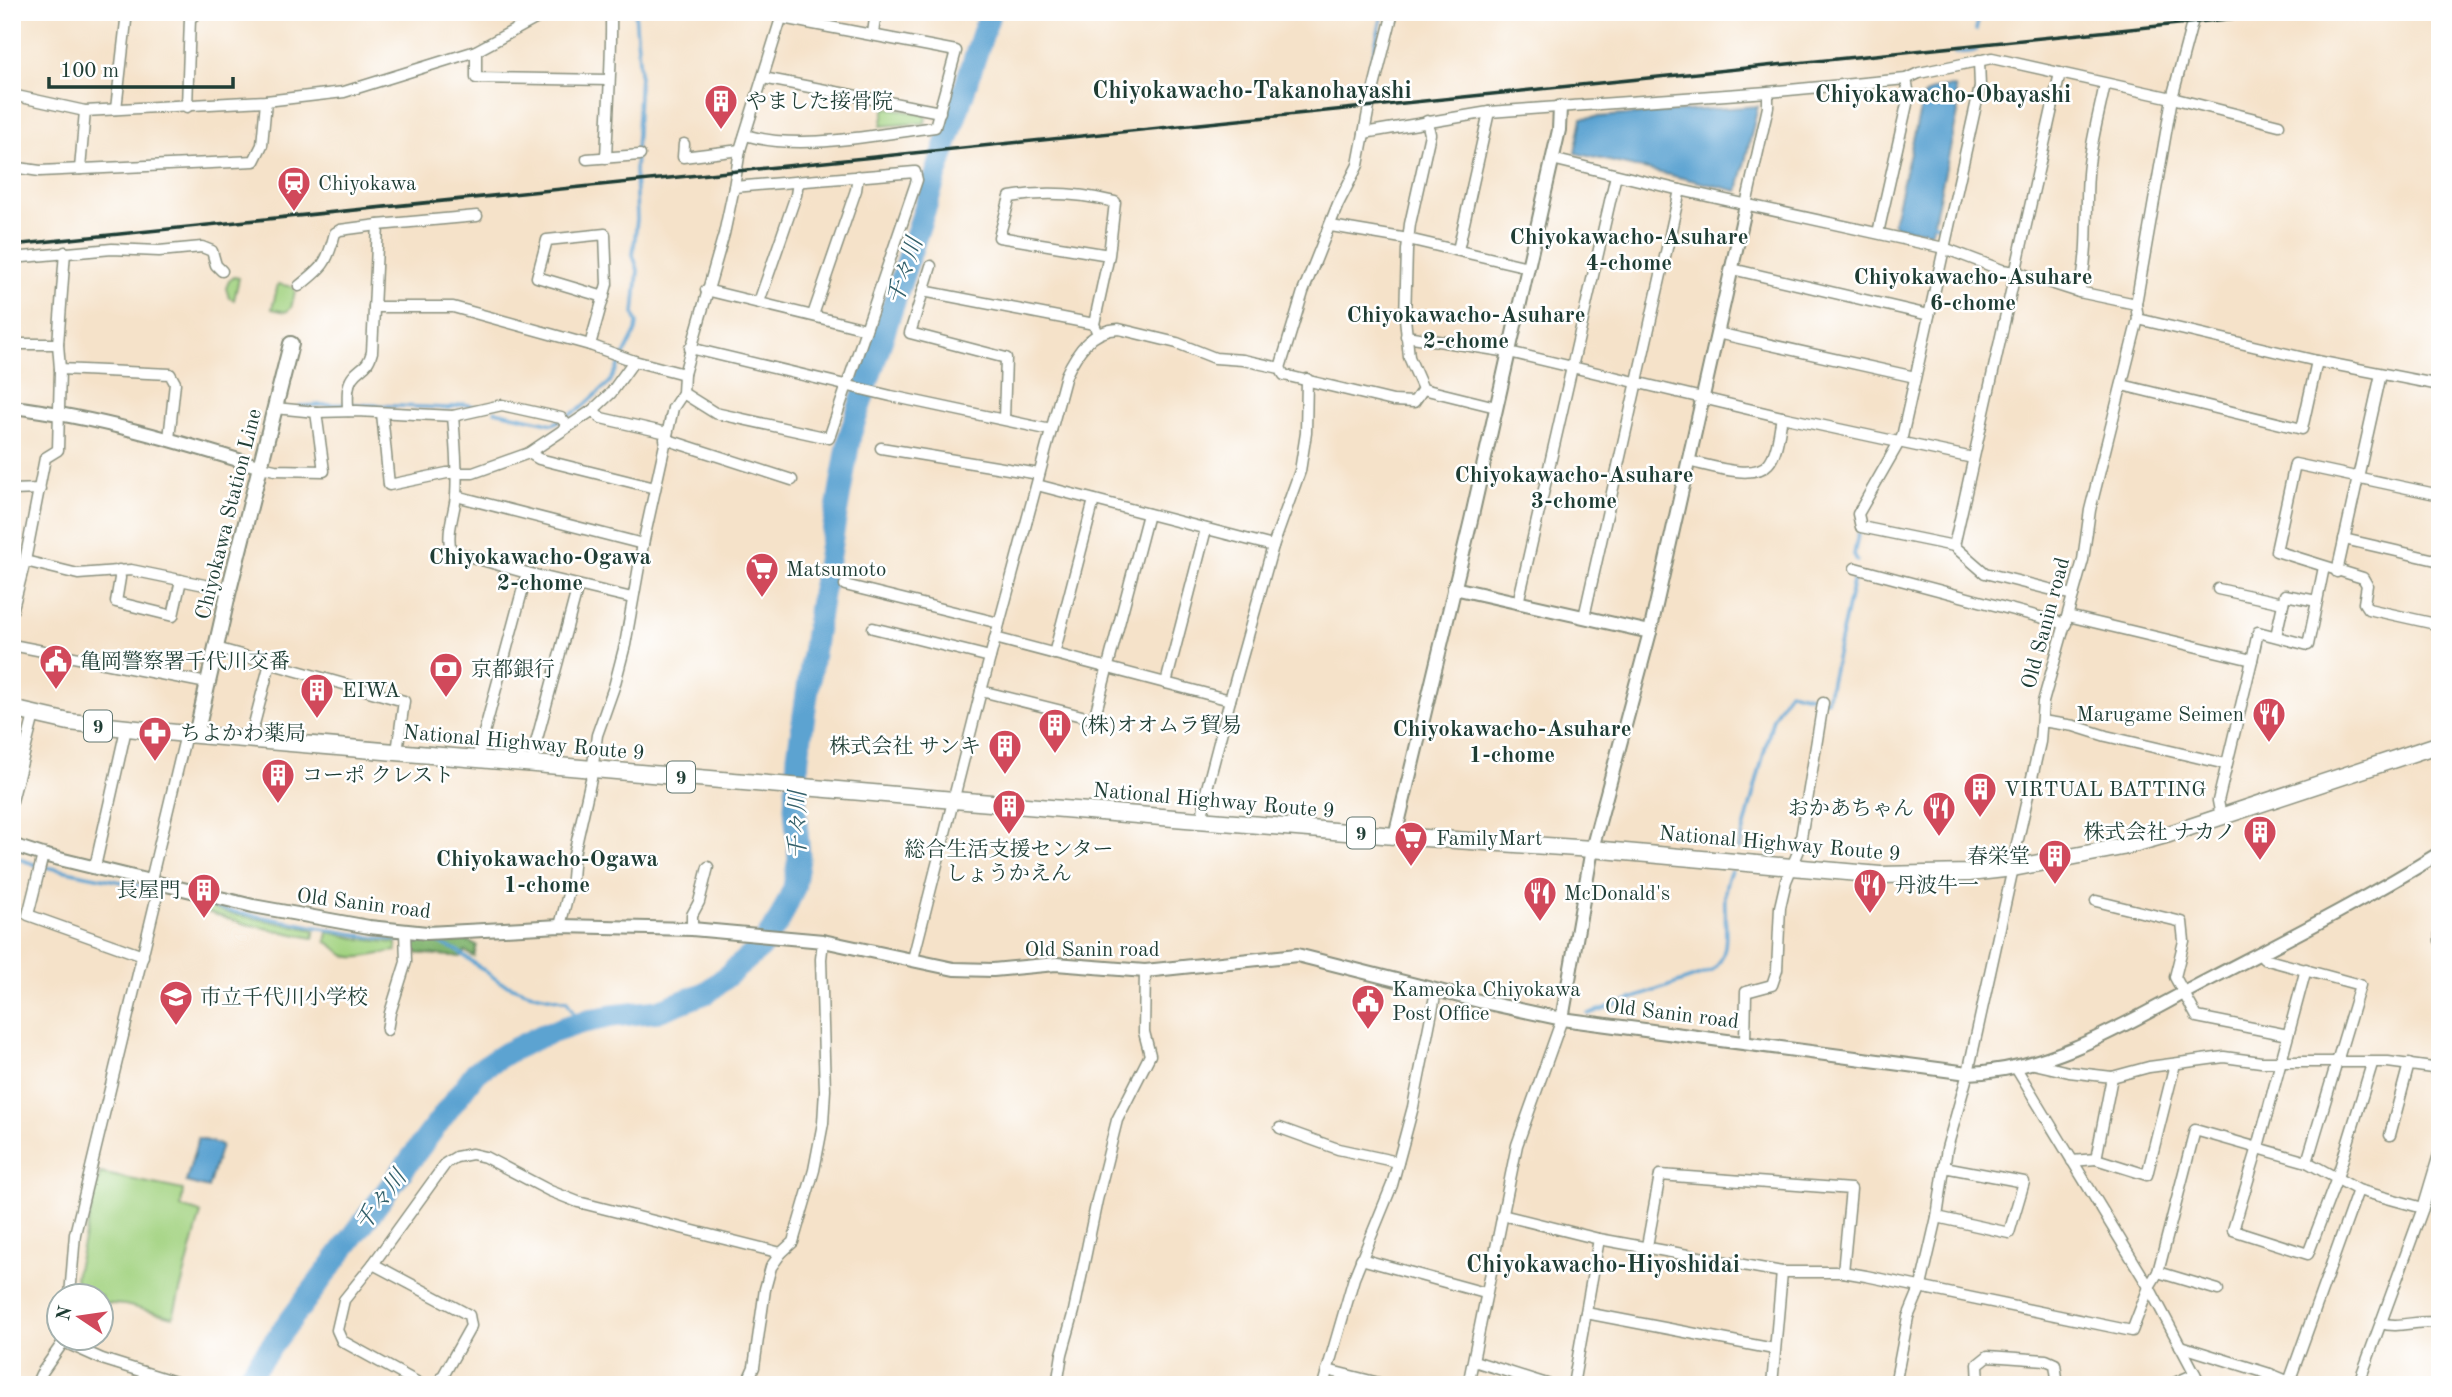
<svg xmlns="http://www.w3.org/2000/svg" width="2452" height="1397" font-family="'Old Standard TT','Noto Serif JP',serif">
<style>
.green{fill:#a3d381;stroke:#61885a;stroke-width:2}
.forest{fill:#82b56f;stroke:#507952;stroke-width:2}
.water{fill:#5ba3d1;stroke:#3d7082;stroke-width:2}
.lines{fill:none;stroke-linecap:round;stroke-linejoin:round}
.stream{stroke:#5ba3d1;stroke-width:3.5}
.river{stroke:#5ba3d1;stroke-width:23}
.minor-casing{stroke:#8a907e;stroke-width:13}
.tertiary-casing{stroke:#8a907e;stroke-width:16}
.secondary-casing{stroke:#8a907e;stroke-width:18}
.trunk-casing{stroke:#8a907e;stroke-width:19}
.minor{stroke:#fff;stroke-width:10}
.tertiary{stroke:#fff;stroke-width:12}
.secondary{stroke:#fff;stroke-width:14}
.trunk{stroke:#fff;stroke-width:16}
.rail{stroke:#1f3d34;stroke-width:3.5}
.labels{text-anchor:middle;stroke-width:5;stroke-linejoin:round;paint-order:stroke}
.shield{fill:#fff;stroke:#627771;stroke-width:2}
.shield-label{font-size:19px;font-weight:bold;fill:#1f3d34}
.poi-label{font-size:21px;fill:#1f3d34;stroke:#fff;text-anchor:start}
.street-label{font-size:21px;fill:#1f3d34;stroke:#fff}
.neighbourhood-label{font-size:23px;font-weight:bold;fill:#1f3d34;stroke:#fff}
.water-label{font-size:23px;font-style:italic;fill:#34616b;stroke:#fff}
.quarter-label{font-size:24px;font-weight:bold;fill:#1f3d34;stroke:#fff}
</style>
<rect width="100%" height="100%" fill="#fff"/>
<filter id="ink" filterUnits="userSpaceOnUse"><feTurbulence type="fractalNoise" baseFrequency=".0143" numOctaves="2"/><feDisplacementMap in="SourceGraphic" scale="14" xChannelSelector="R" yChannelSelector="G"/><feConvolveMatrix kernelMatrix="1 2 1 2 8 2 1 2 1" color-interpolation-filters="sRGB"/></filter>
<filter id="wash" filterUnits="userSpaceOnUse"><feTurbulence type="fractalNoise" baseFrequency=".00686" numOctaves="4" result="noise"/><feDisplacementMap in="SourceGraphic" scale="28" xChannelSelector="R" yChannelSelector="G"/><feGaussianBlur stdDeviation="1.57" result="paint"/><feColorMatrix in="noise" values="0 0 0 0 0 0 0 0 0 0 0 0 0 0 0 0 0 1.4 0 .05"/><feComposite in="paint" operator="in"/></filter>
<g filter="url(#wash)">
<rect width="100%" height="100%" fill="#f5e2c9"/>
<g class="green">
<polygon points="885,107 926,115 925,123 881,126"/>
<polygon points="234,277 239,278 234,300 229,298 226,288 229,281"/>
<polygon points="278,284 293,287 295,292 291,308 286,312 272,309"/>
<polygon points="208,906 227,913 315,930 313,938 245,924 207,912"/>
<path d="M328 932 360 939 396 943V951C381 953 357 961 344 955 337 951 334 944 326 942Z"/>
<polygon points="100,1173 183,1190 181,1207 201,1213 173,1317 125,1305 102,1303 102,1296 79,1295 75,1277"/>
</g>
<polygon class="forest" points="460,937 477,945 474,957 465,951 461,957 413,953 413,938"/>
<g class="water">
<path d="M1955 87 1958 113 1932 230 1929 232 1897 227 1893 223 1923 98C1931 86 1942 88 1955 87Z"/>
<polygon points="1758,106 1738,191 1575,153 1582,118"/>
<polygon points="198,1138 221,1145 208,1188 186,1182"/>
</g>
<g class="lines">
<g class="stream">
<polyline points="1976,30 1980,12"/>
<polyline points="1955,53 1977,51"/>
<polyline points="1350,151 1383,12"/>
<polyline points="1929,222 1944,227"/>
<polyline points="300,406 345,404 448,408 463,404 477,407"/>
<polyline points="495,411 553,424 580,409 610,382 636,331 637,323 634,314 638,270 633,255 637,219 635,172 640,73 635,12"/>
<polyline points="1857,561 1854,555 1858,534"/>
<polyline points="1739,849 1773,718 1789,691 1827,700 1855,573"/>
<polyline points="12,856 36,865 157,889"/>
<polyline points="174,893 225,910 279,920 370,937 399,940 434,941 456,950 500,982 529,993 567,1001 579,1023"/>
<path d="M1588 1014 1712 971C1740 947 1714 901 1731 871"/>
</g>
<polyline class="river" points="242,1385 476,1072 506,1053 541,1036 579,1023 612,1016 658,1011 708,992 760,948 780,919 794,888 799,858 795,807 798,756 820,606 850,435 990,12"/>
</g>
</g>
<g filter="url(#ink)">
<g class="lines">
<defs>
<g id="minor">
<polyline points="873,33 876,12"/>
<polyline points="476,51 476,78 609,80"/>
<polyline points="1979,60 1980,87 1902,437 1858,514 1861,527 1954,546 1985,573 2073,595"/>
<polyline points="763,78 940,112"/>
<polyline points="12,95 85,111 266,101 344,92 476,51 548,12"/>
<polyline points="187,107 190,18 199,12"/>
<polyline points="116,109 127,12"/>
<polyline points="1427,121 1430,134 1410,224 1407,250 1405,318 1409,357 1423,389 1496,407"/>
<polyline points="1364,133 1489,112 1768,92 1906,79 1919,73 1992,58 2172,98 2279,125"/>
<path d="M745 135C802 152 876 134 935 127L956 51 782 18"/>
<polyline points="684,144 683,157 740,150"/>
<path d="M606 158C608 109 612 61 611 12"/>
<polyline points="587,159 640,155"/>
<polyline points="1552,159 1680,190 1944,248 2002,270 2016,272 2079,292 2136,304"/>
<polyline points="12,167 40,171 254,161 262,145 266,101"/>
<polyline points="80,169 85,111"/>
<polyline points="1746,205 1768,107 1768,92"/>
<polyline points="1331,226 1408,239 1528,267"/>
<polyline points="1878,233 1909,95 1906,79"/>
<polyline points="1458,250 1489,112"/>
<polyline points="12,258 112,249 159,251 202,247 212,251 216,265 222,271"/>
<polyline points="931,266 910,333 1006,358 1004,419"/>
<polyline points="1732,269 1929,315"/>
<path d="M299 286C323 267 327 264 335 233L340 230 378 225 477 216"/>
<polyline points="706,290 866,329"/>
<polyline points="923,291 1094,324"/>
<path d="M2079 292C2090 253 2085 214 2088 174 2090 145 2099 114 2105 84"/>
<polyline points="759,302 796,195 798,182"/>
<polyline points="374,307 453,307 590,345 634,361 684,374"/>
<polyline points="813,315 856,190 858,176"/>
<polyline points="2138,319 2317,361 2440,385"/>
<polyline points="1717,333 1915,377"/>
<path d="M1098 334 1094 324 1109 255 1115 202C1079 193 1046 191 1010 197L999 237 1109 255"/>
<polyline points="1406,336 1509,352 1782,417 1973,458"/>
<polyline points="12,344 58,344"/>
<polyline points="590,345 607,284 605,234 547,240 537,277 604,297"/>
<polyline points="690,348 891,396 1051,430"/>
<polyline points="1280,368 1303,292 1338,204 1358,165 1369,107 1393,12"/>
<polyline points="60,369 170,374 175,383 169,439"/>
<polyline points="2122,385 2302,429 2317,361"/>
<polyline points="683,393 715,413 829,438 917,180 915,172 734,187"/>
<path d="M275 408 316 412 357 411 453 416C455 442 458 469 456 496 454 515 446 533 451 551L527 573 632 598"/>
<polyline points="593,410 601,418 667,433"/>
<path d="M348 411C348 400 346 387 352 378 361 365 367 370 372 352L378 225"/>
<polyline points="382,413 389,485 447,473 473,473 529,453 593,410 611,393 634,361"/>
<polyline points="453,416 502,405 561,418 568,426"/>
<polyline points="665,439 792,480"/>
<polyline points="881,448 1039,474"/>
<polyline points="529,453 539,459 655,488"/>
<path d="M1688 461C1708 465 1753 481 1768 464 1778 453 1779 430 1782 417"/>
<polyline points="261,467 275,470 324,471 316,412"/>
<polyline points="1037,485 1273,546"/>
<polyline points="12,490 40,489"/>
<polyline points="2440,495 2295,464 2276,551 2363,578 2367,585 2364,603 2368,609 2440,625"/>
<polyline points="456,496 643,544"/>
<polyline points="2344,539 2440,561"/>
<polyline points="1954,546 2060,73"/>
<polyline points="25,561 78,574 131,570 229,590"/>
<polyline points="1855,568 2066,624"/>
<polyline points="119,570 120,578 116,602 173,616 181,580"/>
<polyline points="2337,572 2381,374"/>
<polyline points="845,585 999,623"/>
<polyline points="2218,589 2283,603"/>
<polyline points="1518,603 1616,175"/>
<polyline points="12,612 25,561 45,458 58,450 60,369 58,344 65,252"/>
<polyline points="2068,616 2252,660 2218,801 2221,816"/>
<polyline points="1584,617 1680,190"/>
<polyline points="873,628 990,657"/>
<polyline points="2276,636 2285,595 2317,601"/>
<polyline points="995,638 1230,700"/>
<polyline points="12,645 207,683"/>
<polyline points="216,648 404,701 397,752"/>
<polyline points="1054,654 1094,500"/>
<polyline points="2252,660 2258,632 2308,645 2324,567"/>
<polyline points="1166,683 1206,529"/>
<polyline points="981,691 1094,719 1148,514"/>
<polyline points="2042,721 2074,726 2106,736 2226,764"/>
<polyline points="253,740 253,728 270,663"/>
<polyline points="477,759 527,573"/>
<polyline points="533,765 534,750 578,586"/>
<polyline points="12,801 34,715"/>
<polyline points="1202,820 1206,792 1230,700 1273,546 1300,471 1306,433 1307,379"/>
<polyline points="43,855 28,915 143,956"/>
<polyline points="95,867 126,729"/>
<polyline points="151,880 186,734"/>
<polyline points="2096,901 2182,922 2184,941 2175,977 2197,1017 2288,1035"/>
<polyline points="560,926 572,878 574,854 591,779 597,735 614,687 625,645 643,544 673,408 683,393 684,374 724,234 734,187 740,150 783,12"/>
<polyline points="692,929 692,915 699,902 708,867"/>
<polyline points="2440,934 2440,941"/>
<polyline points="2259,953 2264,959 2360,985 2307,1162"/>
<path d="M913 959 981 691 1066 375C1077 352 1091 330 1119 329L1177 343 1215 358 1243 360 1280 368 1284 375 1393 401 1414 402 1423 389"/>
<polyline points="2306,969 2258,1147 2233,1230 2308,1254 2337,1178 2372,1064"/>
<polyline points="387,1030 390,1013 406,962 405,931"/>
<polyline points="1745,1042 1746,992 1772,985 1777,970 1780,907 1786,881 1799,850 1823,703"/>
<polyline points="2034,1064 2069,1072 2112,1077"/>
<polyline points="2016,1068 2149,1287 2201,1385"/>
<polyline points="1280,1128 1338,1149 1398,1162"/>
<polyline points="2390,1135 2409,1064"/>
<polyline points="2096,1159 2147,1175 2175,1064"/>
<polyline points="2072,1161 2096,1159 2112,1077 2149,1067 2224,1057 2261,1062 2388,1062 2440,1069"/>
<polyline points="2423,1208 2440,1151"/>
<polyline points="1502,1215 1599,1239 1782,1272 1843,1272 1866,1276 2132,1331 2149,1287 2158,1272 2195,1130 2307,1162 2358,1190 2423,1208 2358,1385"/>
<polyline points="1937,1217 2009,1233 2024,1182 1944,1167"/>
<polyline points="1647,1246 1660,1175 1851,1189 1843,1272"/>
<polyline points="1361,1259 1485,1293"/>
<polyline points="373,1264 469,1315 471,1326 438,1385"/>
<polyline points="2158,1272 2218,1290"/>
<polyline points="70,1296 75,1234 160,883"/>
<polyline points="1586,1313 1774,1349"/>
<path d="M2381 1323C2400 1329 2417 1319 2440 1323"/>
<polyline points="64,1342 102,1359 185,1385"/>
<polyline points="2180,1346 2270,1374"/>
<polyline points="1474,1361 1550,1385"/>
<polyline points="1327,1370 1387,1385"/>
<polyline points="2289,1382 2358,1190"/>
<polyline points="36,1385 41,1374 66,1338"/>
<polyline points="422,1385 342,1341 337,1330 344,1300 373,1264 446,1163 456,1157 472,1154 485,1157 550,1191 578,1202 781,1253"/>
<polyline points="746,1385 754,1367 765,1289 771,1267 781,1253 793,1242 814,1170 823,1123 825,1090 821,959 823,941"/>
<polyline points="1057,1385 1062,1354 1074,1311 1097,1200 1117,1120 1150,1055 1144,1032 1145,971"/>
<polyline points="1323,1385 1354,1278 1392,1185 1413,1107 1436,991"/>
<polyline points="1468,1385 1517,1145 1562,1019"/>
<polyline points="1573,1385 1599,1239"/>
<polyline points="1772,1385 1782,1272"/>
<polyline points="1895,1385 1908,1317 1921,1286 1937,1217 1947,1148 1968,1073 2013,868 2014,857 2040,742 2043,702 2083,560 2090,510 2138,319 2136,304 2172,98 2195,12"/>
<polyline points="1979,1385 1978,1364 1988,1356 2046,1360 2055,1364 2058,1385"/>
<polyline points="2170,1385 2195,1374"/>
<polyline points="2265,1385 2270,1374 2297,1385"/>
</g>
<g id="tertiary">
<path d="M12 407C97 417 180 442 261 467"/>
<polyline points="1454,588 1650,632"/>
<polyline points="1395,836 1471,520 1559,130 1560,107"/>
<path d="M12 845 43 855 253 906 369 927 427 933 560 926 692 929 823 941 954 969 993 970 1056 964 1145 971 1297 955 1483 1002 1562 1019 1968 1073C2057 1070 2134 1018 2212 978 2289 938 2366 899 2440 853"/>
<polyline points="1562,1019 1592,849 1650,632 1746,205"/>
</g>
<polyline id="secondary" points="196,735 229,590 291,344"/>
<polyline id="trunk" points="12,709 69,722 186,734 954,800 1395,836 1592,849 1880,875 1969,873 2013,868 2122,847 2169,834 2440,744"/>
</defs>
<use href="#minor" class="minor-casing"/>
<use href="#tertiary" class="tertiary-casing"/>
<use href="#secondary" class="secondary-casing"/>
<use href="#trunk" class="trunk-casing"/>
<use href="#minor" class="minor"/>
<use href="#tertiary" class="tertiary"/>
<use href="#secondary" class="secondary"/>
<use href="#trunk" class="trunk"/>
<polyline class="rail" points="12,245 2296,12"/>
</g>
</g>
<defs>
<symbol id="building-pin" viewBox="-11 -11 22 30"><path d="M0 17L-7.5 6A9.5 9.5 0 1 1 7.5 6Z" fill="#d1495b" stroke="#fff"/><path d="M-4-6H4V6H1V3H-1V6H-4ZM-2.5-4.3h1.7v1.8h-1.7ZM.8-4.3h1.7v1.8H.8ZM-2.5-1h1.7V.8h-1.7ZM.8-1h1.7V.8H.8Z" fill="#fff"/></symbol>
<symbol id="station-pin" viewBox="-11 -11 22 30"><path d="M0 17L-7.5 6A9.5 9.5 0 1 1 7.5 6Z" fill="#d1495b" stroke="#fff"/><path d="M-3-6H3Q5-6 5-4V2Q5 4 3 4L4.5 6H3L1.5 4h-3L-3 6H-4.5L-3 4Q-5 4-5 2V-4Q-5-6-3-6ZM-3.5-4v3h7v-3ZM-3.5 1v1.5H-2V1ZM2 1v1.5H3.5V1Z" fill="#fff"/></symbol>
<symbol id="supermarket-pin" viewBox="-11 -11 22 30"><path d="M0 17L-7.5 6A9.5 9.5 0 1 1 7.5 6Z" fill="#d1495b" stroke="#fff"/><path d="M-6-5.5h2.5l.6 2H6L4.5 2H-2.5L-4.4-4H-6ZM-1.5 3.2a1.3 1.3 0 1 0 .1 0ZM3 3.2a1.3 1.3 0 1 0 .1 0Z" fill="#fff"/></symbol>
<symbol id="civic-pin" viewBox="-11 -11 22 30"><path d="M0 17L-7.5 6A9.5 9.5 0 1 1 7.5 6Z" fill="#d1495b" stroke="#fff"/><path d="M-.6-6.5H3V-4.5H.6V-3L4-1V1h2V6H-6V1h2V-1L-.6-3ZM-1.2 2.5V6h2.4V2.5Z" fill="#fff"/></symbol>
<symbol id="bank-pin" viewBox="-11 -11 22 30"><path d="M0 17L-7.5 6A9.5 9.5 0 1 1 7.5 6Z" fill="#d1495b" stroke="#fff"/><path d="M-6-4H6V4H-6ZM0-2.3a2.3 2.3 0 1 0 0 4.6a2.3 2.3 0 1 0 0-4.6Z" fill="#fff"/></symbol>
<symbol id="restaurant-pin" viewBox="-11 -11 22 30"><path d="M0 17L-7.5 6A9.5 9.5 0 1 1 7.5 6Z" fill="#d1495b" stroke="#fff"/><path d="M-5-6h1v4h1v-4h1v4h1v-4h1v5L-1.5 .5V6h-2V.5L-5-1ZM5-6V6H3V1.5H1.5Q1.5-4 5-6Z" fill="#fff"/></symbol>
<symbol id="pharmacy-pin" viewBox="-11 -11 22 30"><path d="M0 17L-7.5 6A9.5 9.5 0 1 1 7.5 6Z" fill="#d1495b" stroke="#fff"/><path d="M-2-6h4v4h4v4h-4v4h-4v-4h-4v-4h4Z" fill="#fff"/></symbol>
<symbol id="school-pin" viewBox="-11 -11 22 30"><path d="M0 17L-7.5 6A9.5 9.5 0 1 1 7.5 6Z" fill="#d1495b" stroke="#fff"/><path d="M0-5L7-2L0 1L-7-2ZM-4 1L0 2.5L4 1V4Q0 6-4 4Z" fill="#fff"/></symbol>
</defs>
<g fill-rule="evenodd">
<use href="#building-pin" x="702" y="82" width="38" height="52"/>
<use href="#station-pin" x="275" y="164" width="38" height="52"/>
<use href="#supermarket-pin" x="743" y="550" width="38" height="52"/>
<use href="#civic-pin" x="37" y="642" width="38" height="52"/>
<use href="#bank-pin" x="427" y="650" width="38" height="52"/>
<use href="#building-pin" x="298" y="671" width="38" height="52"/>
<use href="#restaurant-pin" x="2250" y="695" width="38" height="52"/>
<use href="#building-pin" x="1036" y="706" width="38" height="52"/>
<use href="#pharmacy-pin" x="136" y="714" width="38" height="52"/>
<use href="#building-pin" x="986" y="727" width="38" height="52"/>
<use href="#building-pin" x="259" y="756" width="38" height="52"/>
<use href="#building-pin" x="1961" y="770" width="38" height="52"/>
<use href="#building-pin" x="990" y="787" width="38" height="52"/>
<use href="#restaurant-pin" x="1920" y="789" width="38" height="52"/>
<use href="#building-pin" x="2241" y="813" width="38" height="52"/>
<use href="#supermarket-pin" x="1392" y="819" width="38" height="52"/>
<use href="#building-pin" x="2036" y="837" width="38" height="52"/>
<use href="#restaurant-pin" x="1851" y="866" width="38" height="52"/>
<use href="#building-pin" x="185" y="871" width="38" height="52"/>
<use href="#restaurant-pin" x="1521" y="874" width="38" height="52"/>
<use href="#school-pin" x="157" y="978" width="38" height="52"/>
<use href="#civic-pin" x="1349" y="982" width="38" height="52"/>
</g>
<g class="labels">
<g class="shield">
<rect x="84" y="710.5" width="28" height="31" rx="5"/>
<rect x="667" y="761.5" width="28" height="31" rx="5"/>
<rect x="1347" y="817.5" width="28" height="31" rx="5"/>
</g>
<g class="shield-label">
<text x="98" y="733">9</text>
<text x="681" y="784">9</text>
<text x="1361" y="840">9</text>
</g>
<g class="poi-label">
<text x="746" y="108">やました接骨院</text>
<text x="318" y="190">Chiyokawa</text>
<text x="786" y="576">Matsumoto</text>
<text x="80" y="668">亀岡警察署千代川交番</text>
<text x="471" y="676">京都銀行</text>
<text x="342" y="697">EIWA</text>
<text x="2244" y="721" text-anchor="end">Marugame Seimen</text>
<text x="1080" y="732">(株)オオムラ貿易</text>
<text x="180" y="740">ちよかわ薬局</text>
<text x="981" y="753" text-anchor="end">株式会社 サンキ</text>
<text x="302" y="782">コーポ クレスト</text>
<text x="2004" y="796">VIRTUAL BATTING</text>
<text x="1914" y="815" text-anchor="end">おかあちゃん</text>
<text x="2236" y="839" text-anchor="end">株式会社 ナカノ</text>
<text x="1436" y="845">FamilyMart</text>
<text x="1009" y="856" text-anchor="middle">総合生活支援センター<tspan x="1009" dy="24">しょうかえん</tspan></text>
<text x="2030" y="863" text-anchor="end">春栄堂</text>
<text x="1895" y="892">丹波牛一</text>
<text x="180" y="897" text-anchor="end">長屋門</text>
<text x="1564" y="900">McDonald's</text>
<text x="1392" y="996">Kameoka Chiyokawa<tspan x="1392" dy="24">Post Office</tspan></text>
<text x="200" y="1004">市立千代川小学校</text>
</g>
<g class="street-label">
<text transform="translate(228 514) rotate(-76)" y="7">Chiyokawa Station Line</text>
<text transform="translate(2045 623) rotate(-75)" y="7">Old Sanin road</text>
<text transform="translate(524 742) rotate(5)" y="7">National Highway Route 9</text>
<text transform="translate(1214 800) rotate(5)" y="7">National Highway Route 9</text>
<text transform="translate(1780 843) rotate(5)" y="7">National Highway Route 9</text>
<text transform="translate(364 903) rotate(7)" y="7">Old Sanin road</text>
<text x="1092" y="956">Old Sanin road</text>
<text transform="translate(1672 1013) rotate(7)" y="7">Old Sanin road</text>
</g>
<g class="neighbourhood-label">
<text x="1629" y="244">Chiyokawacho-Asuhare<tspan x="1629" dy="26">4-chome</tspan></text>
<text x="1973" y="284">Chiyokawacho-Asuhare<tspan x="1973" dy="26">6-chome</tspan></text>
<text x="1466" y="322">Chiyokawacho-Asuhare<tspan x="1466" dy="26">2-chome</tspan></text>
<text x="1574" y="482">Chiyokawacho-Asuhare<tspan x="1574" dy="26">3-chome</tspan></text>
<text x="540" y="564">Chiyokawacho-Ogawa<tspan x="540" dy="26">2-chome</tspan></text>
<text x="1512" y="736">Chiyokawacho-Asuhare<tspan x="1512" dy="26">1-chome</tspan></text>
<text x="547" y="866">Chiyokawacho-Ogawa<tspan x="547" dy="26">1-chome</tspan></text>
</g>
<g class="water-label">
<text transform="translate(904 271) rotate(-72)" y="8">千々川</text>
<text transform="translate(797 825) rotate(-90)" y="8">千々川</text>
<text transform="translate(380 1200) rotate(-53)" y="8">千々川</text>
</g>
<g class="quarter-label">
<text x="1252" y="98">Chiyokawacho-Takanohayashi</text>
<text x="1943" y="102">Chiyokawacho-Obayashi</text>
<text x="1603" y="1272">Chiyokawacho-Hiyoshidai</text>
</g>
</g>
<rect width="2452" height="1397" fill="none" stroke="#fff" stroke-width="42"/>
<g transform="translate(80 1317) rotate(283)"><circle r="33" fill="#ffffff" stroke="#a5b1ae" stroke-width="2"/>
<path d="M0-5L12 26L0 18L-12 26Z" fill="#d1495b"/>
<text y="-10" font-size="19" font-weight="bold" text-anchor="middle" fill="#1f3d34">N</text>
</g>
<path d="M49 77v10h184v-10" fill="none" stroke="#1f3d34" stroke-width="3.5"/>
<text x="60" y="77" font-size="21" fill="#1f3d34" stroke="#ffffff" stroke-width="5" paint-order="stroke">100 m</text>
</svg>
